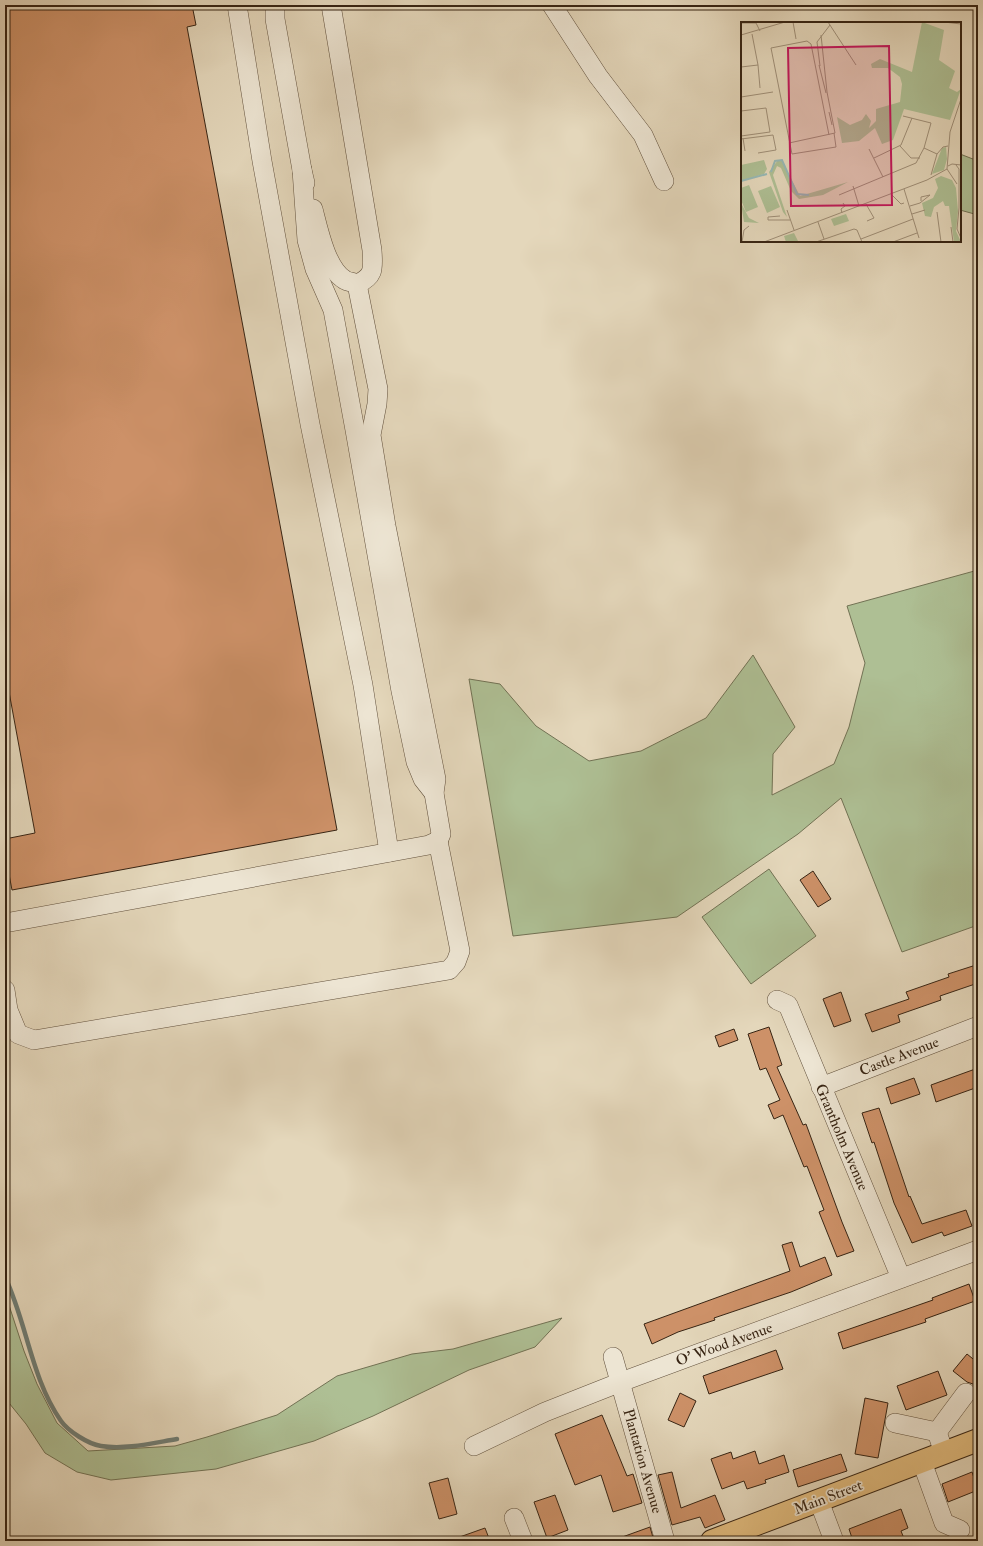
<svg xmlns="http://www.w3.org/2000/svg" width="983" height="1546" font-family="'IM FELL Double Pica',serif">
<style>
.green{fill:#aebf94;stroke:#727254}
.lines{fill:none;stroke-linecap:round;stroke-linejoin:round}
.stream{stroke:#707d74;stroke-width:4.5}
.building{fill:#cd9168;stroke:#372413}
.minor-casing{stroke:#62513d;stroke-width:20}
.major-casing{stroke:#372413;stroke-width:24}
.minor{stroke:#ede5d3;stroke-width:19}
.major{stroke:#e2bc7e;stroke-width:22}
.labels{text-anchor:middle;stroke-width:3.5;stroke-linejoin:round;paint-order:stroke}
.street-label{font-size:15px;fill:#372413;stroke:#ede5d3}
.inset-river{fill:none;stroke:#96b8b5;stroke-width:2}
.inset-road{fill:none;stroke:#9f8f78;stroke-width:1}
.view{fill:#c2185b;fill-opacity:0.15;stroke:#c2185b;stroke-width:2}
.inset-edge{fill:none;stroke:#372413;stroke-width:2}
</style>
<rect width="100%" height="100%" fill="#e4d7bb"/>
<filter id="stains"><feTurbulence type="fractalNoise" baseFrequency=".005" numOctaves="4"/><feColorMatrix values="0 0 0 0 .2 0 0 0 0 .09 0 0 0 0 .02 0 0 0 .5 -.17"/></filter>
<radialGradient id="worn" r=".72"><stop offset=".6" stop-color="#630" stop-opacity="0"/><stop offset="1" stop-color="#630" stop-opacity=".3"/></radialGradient>
<g class="green">
<polygon points="960,154 978,161 978,215 960,210"/>
<polygon points="978,570 978,925 902,952 841,798 798,834 677,917 513,936 469,679 500,684 536,726 589,761 641,751 706,718 753,655 795,727 773,754 772,795 834,764 849,727 865,663 847,606"/>
<polygon points="769,869 816,936 751,984 702,917"/>
<polygon points="5,1293 24,1351 37,1384 57,1423 88,1451 175,1446 207,1437 277,1415 337,1376 412,1354 453,1349 562,1318 535,1347 469,1370 373,1416 314,1441 216,1469 111,1480 77,1472 45,1453 26,1424 5,1398"/>
</g>
<g class="lines">
<path class="stream" d="M5 1277C27 1323 31 1378 61 1421 68 1431 88 1444 101 1446 125 1450 153 1443 177 1439"/>
</g>
<g class="building">
<polygon points="5,5 192,5 196,25 187,27 337,830 12,890 5,853 5,839 35,833 5,670"/>
<polygon points="813,871 831,899 818,907 800,880"/>
<polygon points="976,965 978,972 978,983 940,996 941,1000 898,1015 900,1022 872,1032 865,1014 909,999 906,992 949,977 948,974"/>
<polygon points="841,992 851,1021 834,1027 823,999"/>
<polygon points="769,1027 782,1065 777,1067 803,1125 806,1124 842,1222 854,1251 837,1257 819,1212 824,1210 807,1166 804,1167 783,1115 774,1119 768,1105 780,1100 766,1068 760,1070 748,1034"/>
<polygon points="734,1029 738,1040 719,1047 715,1036"/>
<polygon points="978,1068 978,1087 936,1102 931,1085"/>
<polygon points="914,1078 920,1094 891,1104 886,1088"/>
<polygon points="879,1108 909,1197 910,1196 922,1224 966,1210 972,1226 944,1236 942,1232 912,1243 894,1203 874,1142 872,1143 862,1113"/>
<polygon points="792,1242 800,1267 825,1257 832,1275 791,1292 714,1318 715,1320 678,1332 652,1344 644,1324 790,1271 782,1245"/>
<polygon points="969,1284 975,1301 925,1319 926,1322 843,1349 838,1333 933,1300 932,1298"/>
<polygon points="776,1350 783,1369 709,1394 703,1376"/>
<polygon points="967,1354 978,1363 978,1391 973,1384 967,1382 953,1371"/>
<polygon points="938,1371 947,1395 906,1410 897,1386"/>
<polygon points="680,1393 696,1401 684,1427 668,1420"/>
<polygon points="865,1398 888,1403 878,1458 855,1454"/>
<polygon points="602,1415 627,1476 633,1474 642,1503 613,1512 601,1475 575,1485 555,1434"/>
<polygon points="755,1451 759,1464 784,1455 789,1472 765,1480 766,1483 747,1489 744,1481 722,1489 711,1459 731,1452 733,1459"/>
<polygon points="841,1454 847,1471 798,1487 793,1470"/>
<polygon points="672,1472 681,1508 715,1495 725,1520 705,1528 700,1517 672,1525 658,1475"/>
<polygon points="972,1472 978,1490 948,1502 942,1484"/>
<polygon points="448,1478 457,1514 439,1519 429,1483"/>
<polygon points="555,1495 568,1530 547,1538 534,1502"/>
<polygon points="901,1509 908,1528 901,1531 905,1541 853,1541 849,1529"/>
<polygon points="650,1527 654,1541 615,1541 614,1540"/>
<polygon points="485,1528 490,1541 454,1541 454,1539"/>
</g>
<g class="lines">
<defs>
<g id="minor">
<polyline points="237,5 262,161 310,424 363,685 389,852"/>
<polyline points="275,5 275,19 302,170 305,183"/>
<polyline points="552,5 598,76 643,135 664,181"/>
<polyline points="302,170 307,240 315,269 333,310 355,430 401,691 416,762 423,779 434,793"/>
<path d="M313 209C318 228 326 269 345 280 348 282 353 282 357 284 375 276 373 268 372 250L331 5"/>
<polyline points="5,923 429,845 438,841 441,834 434,793 436,779 386,526 371,435 377,404 378,389 357,284"/>
<polyline points="5,990 8,1010 18,1034 34,1040 449,970 456,962 460,951 438,841"/>
<polyline points="777,1000 788,1005 901,1278"/>
<polyline points="821,1087 978,1026"/>
<polyline points="613,1357 665,1541"/>
<polyline points="895,1423 937,1432 944,1453"/>
<polyline points="937,1432 966,1393"/>
<polyline points="474,1446 545,1412 621,1382 978,1250"/>
<polyline points="922,1462 944,1523 960,1530"/>
<polyline points="819,1501 834,1541"/>
<polyline points="514,1518 523,1541"/>
</g>
<polyline id="major" points="712,1541 978,1440"/>
</defs>
<use href="#minor" class="minor-casing"/>
<use href="#major" class="major-casing"/>
<use href="#minor" class="minor"/>
<use href="#major" class="major"/>
</g>
<g class="labels">
<g class="street-label">
<text transform="translate(899 1056) rotate(-21)" y="5">Castle Avenue</text>
<text transform="translate(842 1137) rotate(67)" y="5">Grantholm Avenue</text>
<text transform="translate(724 1344) rotate(-20)" y="5">O' Wood Avenue</text>
<text transform="translate(643 1461) rotate(74)" y="5">Plantation Avenue</text>
<text transform="translate(828 1497) rotate(-21)" y="5">Main Street</text>
</g>
</g>
<g transform="translate(741 22)">
<rect width="220" height="220" fill="#e4d7bb"/>
<path d="M181 0 203 8 198 38 214 49 208 66 216 70 220 67 209 98 163 87 152 118 141 122 134 106 118 119 101 121 96 95 109 103 121 98 125 92 130 99 128 106 135 99V87L159 80 161 62 159 55 147 46H131L130 42 139 37 171 50ZM205 125 206 137 203 148 191 152 201 126ZM23 138 26 147 23 152 0 159V143ZM37 138 41 139 59 174 107 160 82 173 58 177 50 169 40 146 36 144 32 153 46 195 42 190 28 150ZM200 154 211 158 215 166 217 189 215 209 220 220H213L208 184H204L202 179 193 185 190 195 184 194 181 181 192 176 197 166 194 157ZM8 163 17 185 5 190 0 178V166ZM30 164 39 185 26 191 17 169ZM0 181 8 196 18 201 3 200ZM105 192 108 199 93 204 90 197ZM53 211 57 219 45 220 43 214Z" fill="#aebf94"/>
<path class="inset-river" d="M30 150 34 139 41 138 56 172 68 173M0 159 26 152"/>
<path class="inset-road" d="M52 0 55 17M87 0 115 43M203 0 220 2M0 1H15L19 9M0 13 44 0M17 43 19 66M78 43 85 71M79 44 76 20 89 3M0 45 17 43 11 12M0 75 32 70M0 89 25 86 29 110 0 114M88 90 91 103M88 113 70 22 66 19 30 26 51 132 95 125 93 111M2 116 4 129M0 117 32 113 35 128 17 131M48 121 94 111 86 70 80 13M159 124 170 136H179M183 126 196 132M128 127 142 155M133 136 160 123 171 96M215 143 218 147V186L216 207 220 216M207 144 211 142 220 143M190 153 196 132 202 125 207 124M216 162 206 147 209 110 220 77M112 164 118 184M163 167 178 216M150 172 160 182 163 181M98 173 175 141 183 126 190 101 162 94M125 182 133 196 126 199M169 184 179 181 189 173 180 175V179M46 188 53 208M196 190 200 220M101 191 100 187 104 184 102 181M171 192 184 188M39 194 27 195V198H49M77 200 83 217M210 205 212 220M120 217 172 197M1 220 3 208 8 204M23 220 186 158 206 147M75 220 113 207 116 208 121 220M152 220 176 211"/>
<path class="view" d="M148 24 151 183 50 184 47 26Z"/>
<rect width="220" height="220" class="inset-edge"/>
</g>
<rect width="983" height="1546" fill="none" stroke="#e4d7bb" stroke-width="20"/>
<rect x="6" y="6" width="971" height="1534" fill="none" stroke="#372413" stroke-width="2"/>
<rect x="10" y="10" width="963" height="1526" fill="none" stroke="#372413"/>
<rect width="100%" height="100%" filter="url(#stains)"/>
<rect width="100%" height="100%" fill="url(#worn)"/>
</svg>
